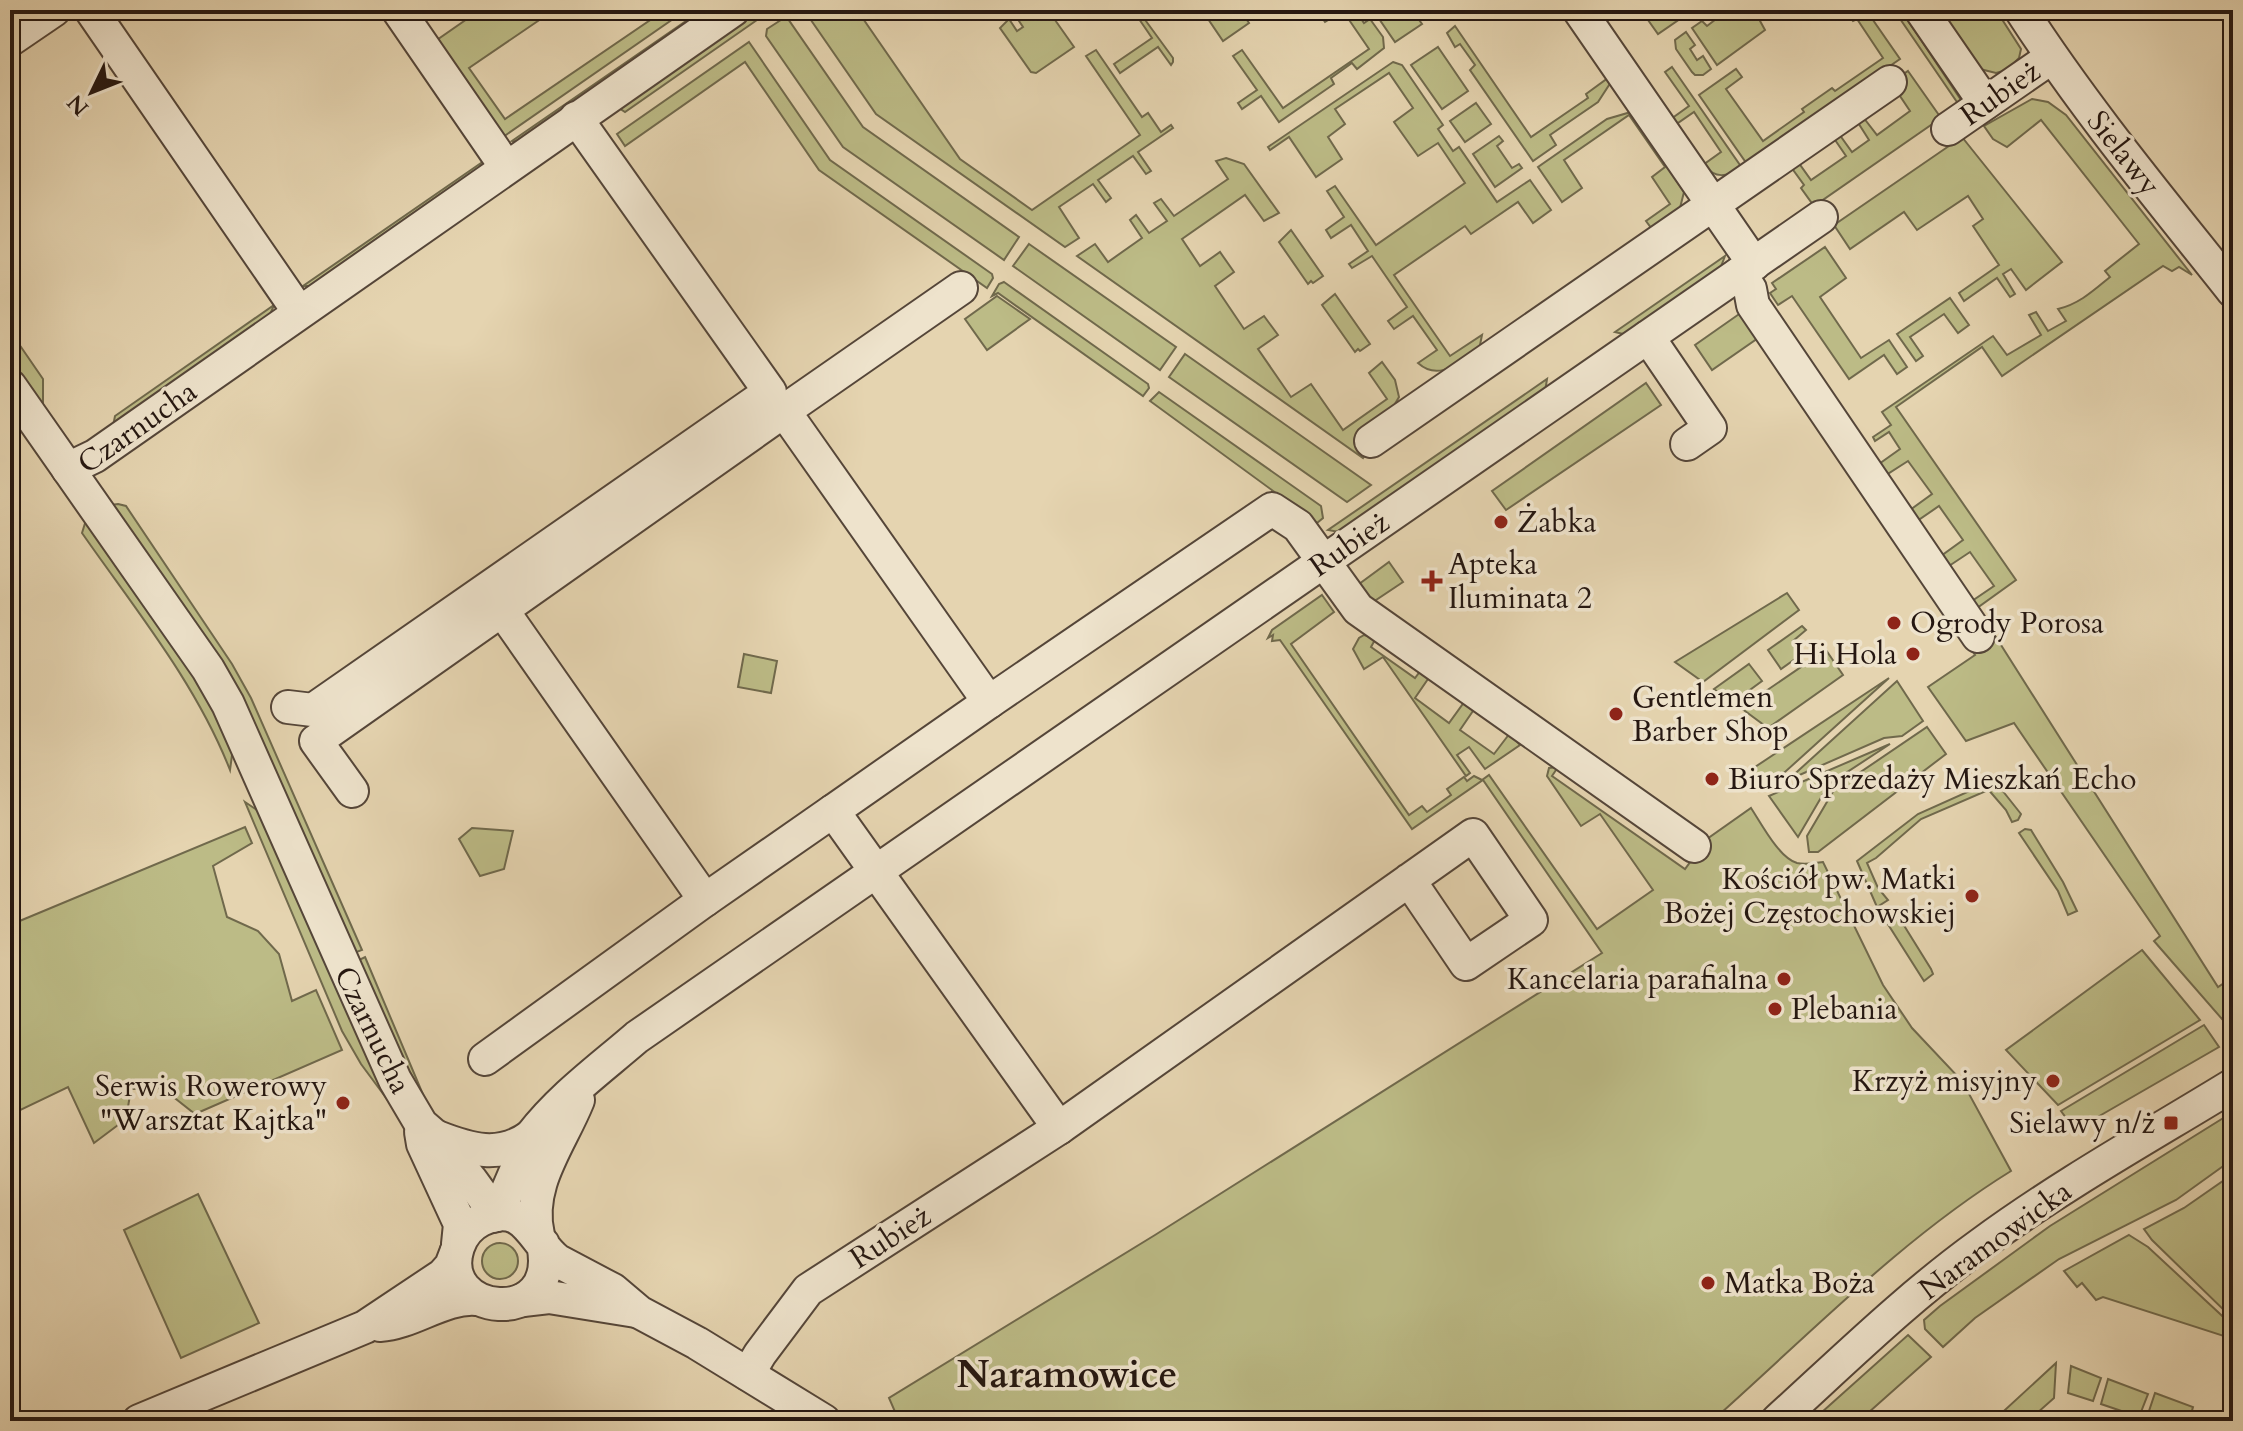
<svg xmlns="http://www.w3.org/2000/svg" width="2243" height="1431" font-family="Cardo,serif">
<style>
.green{fill:#bcbb86;stroke:#70694c;stroke-width:2}
.lines{fill:none;stroke-linecap:round;stroke-linejoin:round}
.minor-casing{stroke:#554639;stroke-width:36}
.minor{stroke:#eee3cc;stroke-width:32}
.poi-dot{fill:#8f2418;stroke:#eee3cc;stroke-width:3}
.labels{text-anchor:middle;stroke-width:7;stroke-linejoin:round;paint-order:stroke}
.street-label{font-size:30px;fill:#251711;stroke:#eee3cc}
.poi-label{font-size:30px;fill:#251711;stroke:#eee3cc;text-anchor:start}
.district-label{font-size:38px;font-weight:bold;fill:#251711;stroke:#eee3cc}
</style>
<rect width="100%" height="100%" fill="#e5d4b0"/>
<filter id="stains"><feTurbulence type="fractalNoise" baseFrequency=".0025" numOctaves="4"/><feColorMatrix values="0 0 0 0 .2 0 0 0 0 .09 0 0 0 0 .02 0 0 0 .5 -.17"/></filter>
<radialGradient id="worn" r=".72"><stop offset=".6" stop-color="#630" stop-opacity="0"/><stop offset="1" stop-color="#630" stop-opacity=".3"/></radialGradient>
<g class="green">
<polygon points="480,10 554,10 469,68 505,119 665,10 686,10 503,137 434,42"/>
<polygon points="702,10 714,10 517,142 512,141"/>
<polygon points="754,10 758,13 757,20 625,112 616,106"/>
<polygon points="804,10 857,10 960,159 1032,210 1140,135 1086,56 1096,50 1142,117 1148,113 1161,132 1171,125 1173,128 1138,152 1151,171 1146,174 1133,156 1098,180 1111,198 1106,202 1093,184 1059,207 1079,238 1065,247 876,114"/>
<polygon points="1022,10 1040,10 1043,13 1048,10 1074,47 1036,73 1031,72 1000,28 1009,19 1017,31 1023,27 1015,15"/>
<polygon points="1202,10 1240,10 1249,23 1223,41"/>
<polygon points="1317,10 1355,10 1364,23 1370,19 1383,37 1384,48 1357,69 1352,63 1331,78 1334,84 1279,122 1261,96 1242,109 1238,103 1257,90 1233,56 1242,50 1283,108 1369,49 1343,11 1325,22"/>
<polygon points="1373,10 1412,10 1422,24 1395,42"/>
<polygon points="1649,10 1693,10 1658,34 1648,20 1653,16"/>
<polygon points="1728,10 1754,10 1765,30 1717,65 1692,28 1702,21 1707,26"/>
<polygon points="1845,10 1866,10 1900,59 1747,164 1699,95 1736,69 1742,77 1726,89 1763,141 1804,112 1802,109 1832,88 1835,91 1883,58 1857,19 1853,21"/>
<polygon points="1894,10 1901,10 1963,103 1959,105"/>
<polygon points="1934,10 1996,10 2021,49 2019,58 2007,70 1996,73 1976,68"/>
<polygon points="1143,17 1173,58 1173,62 1171,65 1158,47 1120,73 1114,64 1152,38 1139,19"/>
<polygon points="784,18 788,19 863,127 1019,237 1004,260 843,147 766,36 767,29"/>
<polygon points="1455,26 1531,137 1588,98 1586,94 1608,78 1611,82 1598,102 1550,135 1556,145 1533,161 1470,70 1475,65 1460,44 1455,47 1447,33"/>
<polygon points="1686,32 1695,45 1690,49 1697,60 1703,56 1711,69 1703,75 1695,75 1692,72 1676,49 1675,40"/>
<polygon points="749,42 830,160 992,274 993,278 987,288 819,170 745,62 625,146 617,134"/>
<polygon points="1438,47 1468,91 1442,109 1411,65"/>
<path d="M1393 62 1402 65 1443 125 1438 129 1453 151 1459 147 1497 202 1530 180 1551 210 1533 223 1518 202 1471 234 1465 226 1394 275 1450 356 1482 335 1479 350C1459 362 1439 382 1418 363L1437 350 1413 316 1394 329 1388 321 1407 307 1372 256 1352 268 1349 264 1368 251 1351 225 1331 238 1326 230 1344 217 1327 191 1335 186 1376 245 1465 183 1438 143 1418 156 1394 122 1413 108 1389 73 1335 109 1345 124 1328 137 1342 159 1316 177 1289 137 1270 150 1268 147Z"/>
<path d="M1672 67 1742 168C1726 177 1716 179 1703 165L1721 152 1694 112 1675 125 1671 119 1689 106 1665 72Z"/>
<polygon points="1908,71 1941,118 1814,206 1801,188 1804,185 1791,167 1798,162 1811,180 1846,156 1833,137 1839,134 1852,152 1869,140 1857,121 1863,117 1877,135 1910,111 1898,93 1895,80"/>
<path d="M2032 99 2048 102 2066 115 2192 275 2179 267 2172 271 2163 266 2002 376 1982 347 1896 407 2016 580 1977 608 1972 601 1994 586 1970 552 1949 566 1941 556 1963 540 1939 506 1917 521 1910 510 1932 494 1908 461 1886 475 1879 464 1900 449 1889 432 1875 441 1873 437 1891 425 1882 412 1993 336 2007 355 2041 335 2029 315 2036 312 2048 331 2066 321 2058 309C2079 304 2093 291 2110 277L2105 271 2139 244 2041 120 2007 147 1993 139 1984 126Z"/>
<polygon points="1476,103 1491,124 1465,142 1450,121"/>
<polygon points="1631,112 1684,192 1680,208 1652,229 1646,221 1670,204 1652,177 1665,167 1629,115 1564,160 1582,188 1562,202 1538,167 1607,119"/>
<polygon points="1499,136 1503,141 1497,146 1512,168 1519,164 1522,168 1495,187 1473,154"/>
<polygon points="1962,137 2062,262 2026,290 2011,269 2003,274 2015,294 2010,297 1997,278 1964,301 1959,293 1999,265 1973,226 1983,219 1968,196 1917,230 1904,212 1850,249 1834,225"/>
<polygon points="1226,158 1244,164 1279,213 1264,221 1245,195 1182,239 1200,266 1220,252 1234,272 1215,286 1244,329 1264,316 1278,335 1258,349 1291,397 1311,384 1343,430 1387,399 1369,373 1382,362 1395,380 1399,397 1363,458 1077,256 1095,244 1108,262 1142,238 1130,220 1136,215 1149,233 1167,221 1154,203 1161,199 1174,216 1228,179 1216,161"/>
<polygon points="481,163 479,171 315,286 303,286"/>
<polygon points="1291,230 1323,276 1313,283 1311,281 1308,284 1279,242"/>
<polygon points="1029,244 1176,347 1160,370 1013,266"/>
<polygon points="1825,247 1846,278 1820,297 1861,358 1889,340 1907,367 1897,374 1884,355 1849,379 1792,296 1778,305 1770,293 1776,289 1772,283"/>
<polygon points="1725,256 1720,269 1627,335 1615,332"/>
<polygon points="1004,282 1148,384 1149,388 1143,396 998,293 992,296 999,284"/>
<polygon points="1335,294 1370,344 1360,351 1358,349 1355,352 1322,305"/>
<polygon points="997,296 1030,319 987,350 965,319"/>
<polygon points="1950,298 1969,325 1958,333 1944,314 1910,337 1923,356 1916,361 1897,334"/>
<polygon points="274,305 267,322 112,431 115,416"/>
<polygon points="1742,312 1761,336 1712,370 1695,345"/>
<polygon points="10,331 43,379 43,410 10,362"/>
<polygon points="1185,354 1371,485 1347,502 1169,377"/>
<polygon points="1547,379 1545,392 1339,532 1328,530"/>
<polygon points="1646,383 1661,405 1506,510 1492,491"/>
<polygon points="1159,392 1321,506 1323,518 1317,523 1150,401"/>
<polygon points="118,504 126,506 232,664 251,698 362,950 351,954 110,505"/>
<path d="M86 520 183 658 208 700 233 748 230 770C196 683 135 609 82 533Z"/>
<polygon points="1389,562 1403,582 1373,602 1355,587"/>
<polygon points="1787,593 1799,610 1703,682 1675,662"/>
<path d="M1322 595 1334 612 1291 644 1409 815 1422 806 1427 812 1451 795 1447 789 1464 777 1467 781 1474 776 1482 780 1489 775 1597 929 1653 890 1600 814 1581 826 1547 776 1549 768 1558 767 1552 776 1685 869 1707 839 1751 808C1761 823 1779 858 1797 863 1805 865 1815 863 1823 862L1883 985 1912 1028 1962 1081 2011 1171C1901 1239 1809 1335 1712 1421H899L889 1398 1155 1235 1602 953 1483 780 1412 829 1280 640 1272 641 1273 635 1268 638 1272 630Z"/>
<polygon points="1802,626 1806,630 1793,641 1802,654 1781,669 1768,650"/>
<polygon points="1994,634 2218,987 2233,977 2233,1013 2222,1019 2154,941 2160,936 2014,723 1966,741 1928,687 1975,655 1971,649"/>
<polygon points="1364,635 1376,638 1371,647 1415,678 1421,670 1430,676 1415,698 1449,723 1465,701 1475,708 1460,730 1494,754 1510,733 1520,745 1485,769 1469,747 1457,755 1470,773 1466,776 1383,657 1364,669 1353,649 1359,638"/>
<polygon points="1826,650 1843,675 1768,728 1741,708"/>
<polygon points="744,654 777,661 771,693 738,687"/>
<polygon points="1749,664 1762,681 1732,703 1714,689"/>
<polygon points="1889,678 1765,790 1752,769"/>
<polygon points="1897,681 1923,721 1902,736 1884,738 1788,780"/>
<polygon points="1927,727 1946,754 1818,852 1809,852 1807,836 1834,790"/>
<polygon points="1890,744 1829,784 1798,837 1769,796"/>
<polygon points="1994,780 2021,814 2018,820 2012,822 2006,810 1987,788 1986,791 1921,819 1876,858 1867,863 1878,888 1888,900 1877,907 1857,861 1918,814"/>
<polygon points="245,802 260,812 360,1041 395,1110 361,1064 342,1031"/>
<polygon points="245,827 252,843 213,866 227,917 258,931 279,954 292,1001 316,990 342,1050 195,1114 162,1088 131,1089 126,1119 94,1143 68,1087 10,1115 10,925"/>
<polygon points="472,828 513,831 504,869 480,876 459,839"/>
<polygon points="2025,829 2031,830 2063,882 2077,911 2068,915 2058,891 2019,833"/>
<polygon points="1895,911 1931,969 1933,974 1924,981 1884,918"/>
<polygon points="2142,950 2200,1020 2058,1105 2006,1050"/>
<polygon points="365,957 427,1104 414,1084 355,962"/>
<polygon points="2204,1025 2219,1047 2075,1130 2061,1111"/>
<polygon points="2233,1112 2233,1159 2176,1200 2059,1259 1975,1318 1943,1347 1925,1329 1924,1320 1940,1306 2050,1226"/>
<polygon points="2233,1174 2233,1319 2152,1240 2144,1229 2184,1208"/>
<polygon points="198,1194 259,1323 181,1358 124,1230"/>
<polygon points="2129,1235 2148,1247 2233,1326 2233,1339 2103,1297 2096,1300 2082,1283 2077,1287 2064,1271"/>
<circle cx="500" cy="1261" r="18"/>
<polygon points="1908,1335 1931,1357 1859,1421 1812,1421"/>
<polygon points="2056,1363 2054,1398 2028,1421 1993,1421"/>
<polygon points="2071,1366 2101,1378 2093,1401 2068,1393"/>
<polygon points="2108,1379 2148,1394 2139,1417 2101,1404"/>
<polygon points="2155,1393 2193,1407 2189,1421 2146,1420"/>
</g>
<g class="lines">
<defs>
<g id="minor">
<polyline points="91,10 299,312"/>
<polyline points="398,10 506,167"/>
<polyline points="1579,10 1754,264"/>
<polyline points="1921,10 1985,103"/>
<path d="M2021 10C2085 109 2160 199 2233 291"/>
<polyline points="10,40 54,10"/>
<polyline points="1948,129 2052,57"/>
<polyline points="1739,274 1750,289 1753,305 1978,636"/>
<polyline points="961,288 784,411 989,702 1272,509 1298,526 1358,609 1694,846"/>
<polyline points="1648,337 1710,428 1687,444"/>
<polyline points="10,386 208,669 228,704 395,1080 421,1124 436,1137 471,1180 489,1205 493,1216"/>
<polyline points="784,411 502,610 705,900 833,811"/>
<polyline points="1371,441 1890,82"/>
<polyline points="68,469 95,456 733,10"/>
<polyline points="989,702 833,811 1059,1128"/>
<polyline points="288,707 313,710 770,392 576,118"/>
<polyline points="352,791 316,741 502,610"/>
<polyline points="485,1059 705,900"/>
<polyline points="421,1132 423,1144 460,1224 458,1244"/>
<path d="M437 1137C470 1150 500 1159 531 1136"/>
<path d="M497 1215 531 1136C561 1097 600 1069 637 1037L1821 217"/>
<path d="M538 1235C526 1185 561 1143 578 1100"/>
<path d="M543 1244C562 1331 435 1316 458 1247 462 1235 469 1226 481 1220 525 1198 533 1243 558 1261L613 1290 639 1312 697 1343 824 1421"/>
<polyline points="523,1300 549,1297 636,1311"/>
<path d="M380 1325C413 1323 444 1296 477 1299"/>
<polyline points="748,1374 760,1354 808,1290 1059,1128 1473,835 1531,920 1466,964 1409,880"/>
<polyline points="139,1421 365,1327 443,1275 451,1266 456,1253"/>
<path d="M1777 1421C1843 1361 1908 1297 1980 1245 2060 1186 2148 1137 2233 1085"/>
</g>
</defs>
<use href="#minor" class="minor-casing"/>
<use href="#minor" class="minor"/>
</g>
<g class="poi-dot">
<circle cx="1501" cy="522" r="8"/>
<path d="M1428 569h8v8h8v8h-8v8h-8v-8h-8v-8h8z"/>
<circle cx="1894" cy="623" r="8"/>
<circle cx="1913" cy="654" r="8"/>
<circle cx="1616" cy="714" r="8"/>
<circle cx="1712" cy="779" r="8"/>
<circle cx="1972" cy="896" r="8"/>
<circle cx="1784" cy="979" r="8"/>
<circle cx="1775" cy="1009" r="8"/>
<circle cx="2053" cy="1081" r="8"/>
<circle cx="343" cy="1103" r="8"/>
<rect x="2163" y="1115" width="16" height="16" rx="4"/>
<circle cx="1708" cy="1283" r="8"/>
</g>
<g class="labels">
<g class="street-label">
<text transform="translate(2000 93) rotate(-35)" y="10">Rubież</text>
<text transform="translate(2124 153) rotate(52)" y="10">Sielawy</text>
<text transform="translate(137 427) rotate(-35)" y="10">Czarnucha</text>
<text transform="translate(1349 544) rotate(-35)" y="10">Rubież</text>
<text transform="translate(373 1030) rotate(64)" y="10">Czarnucha</text>
<text transform="translate(890 1237) rotate(-33)" y="10">Rubież</text>
<text transform="translate(1995 1240) rotate(-36)" y="10">Naramowicka</text>
</g>
<g class="poi-label">
<text x="1517" y="532">Żabka</text>
<text x="1448" y="574">Apteka<tspan x="1448" dy="34">Iluminata 2</tspan></text>
<text x="1910" y="633">Ogrody Porosa</text>
<text x="1897" y="664" text-anchor="end">Hi Hola</text>
<text x="1632" y="707">Gentlemen<tspan x="1632" dy="34">Barber Shop</tspan></text>
<text x="1728" y="789">Biuro Sprzedaży Mieszkań Echo</text>
<text x="1956" y="889" text-anchor="end">Kościół pw. Matki<tspan x="1956" dy="34">Bożej Częstochowskiej</tspan></text>
<text x="1768" y="989" text-anchor="end">Kancelaria parafialna</text>
<text x="1791" y="1019">Plebania</text>
<text x="2037" y="1091" text-anchor="end">Krzyż misyjny</text>
<text x="327" y="1096" text-anchor="end">Serwis Rowerowy<tspan x="327" dy="34">"Warsztat Kajtka"</tspan></text>
<text x="2155" y="1133" text-anchor="end">Sielawy n/ż</text>
<text x="1724" y="1293">Matka Boża</text>
</g>
<g class="district-label">
<text x="1067" y="1387">Naramowice</text>
</g>
</g>
<rect width="2243" height="1431" fill="none" stroke="#e5d4b0" stroke-width="40"/>
<rect x="12" y="12" width="2219" height="1407" fill="none" stroke="#251711" stroke-width="4"/>
<rect x="20" y="20" width="2203" height="1391" fill="none" stroke="#251711" stroke-width="2"/>
<g transform="translate(92 92) rotate(227)" stroke="#eee3cc" stroke-width="6" paint-order="stroke">
<path d="M0-6L14 30L0 20L-14 30Z" fill="#251711"/>
<text y="-12" font-size="22" font-weight="bold" text-anchor="middle" fill="#251711">N</text>
</g>
<rect width="100%" height="100%" filter="url(#stains)"/>
<rect width="100%" height="100%" fill="url(#worn)"/>
</svg>
